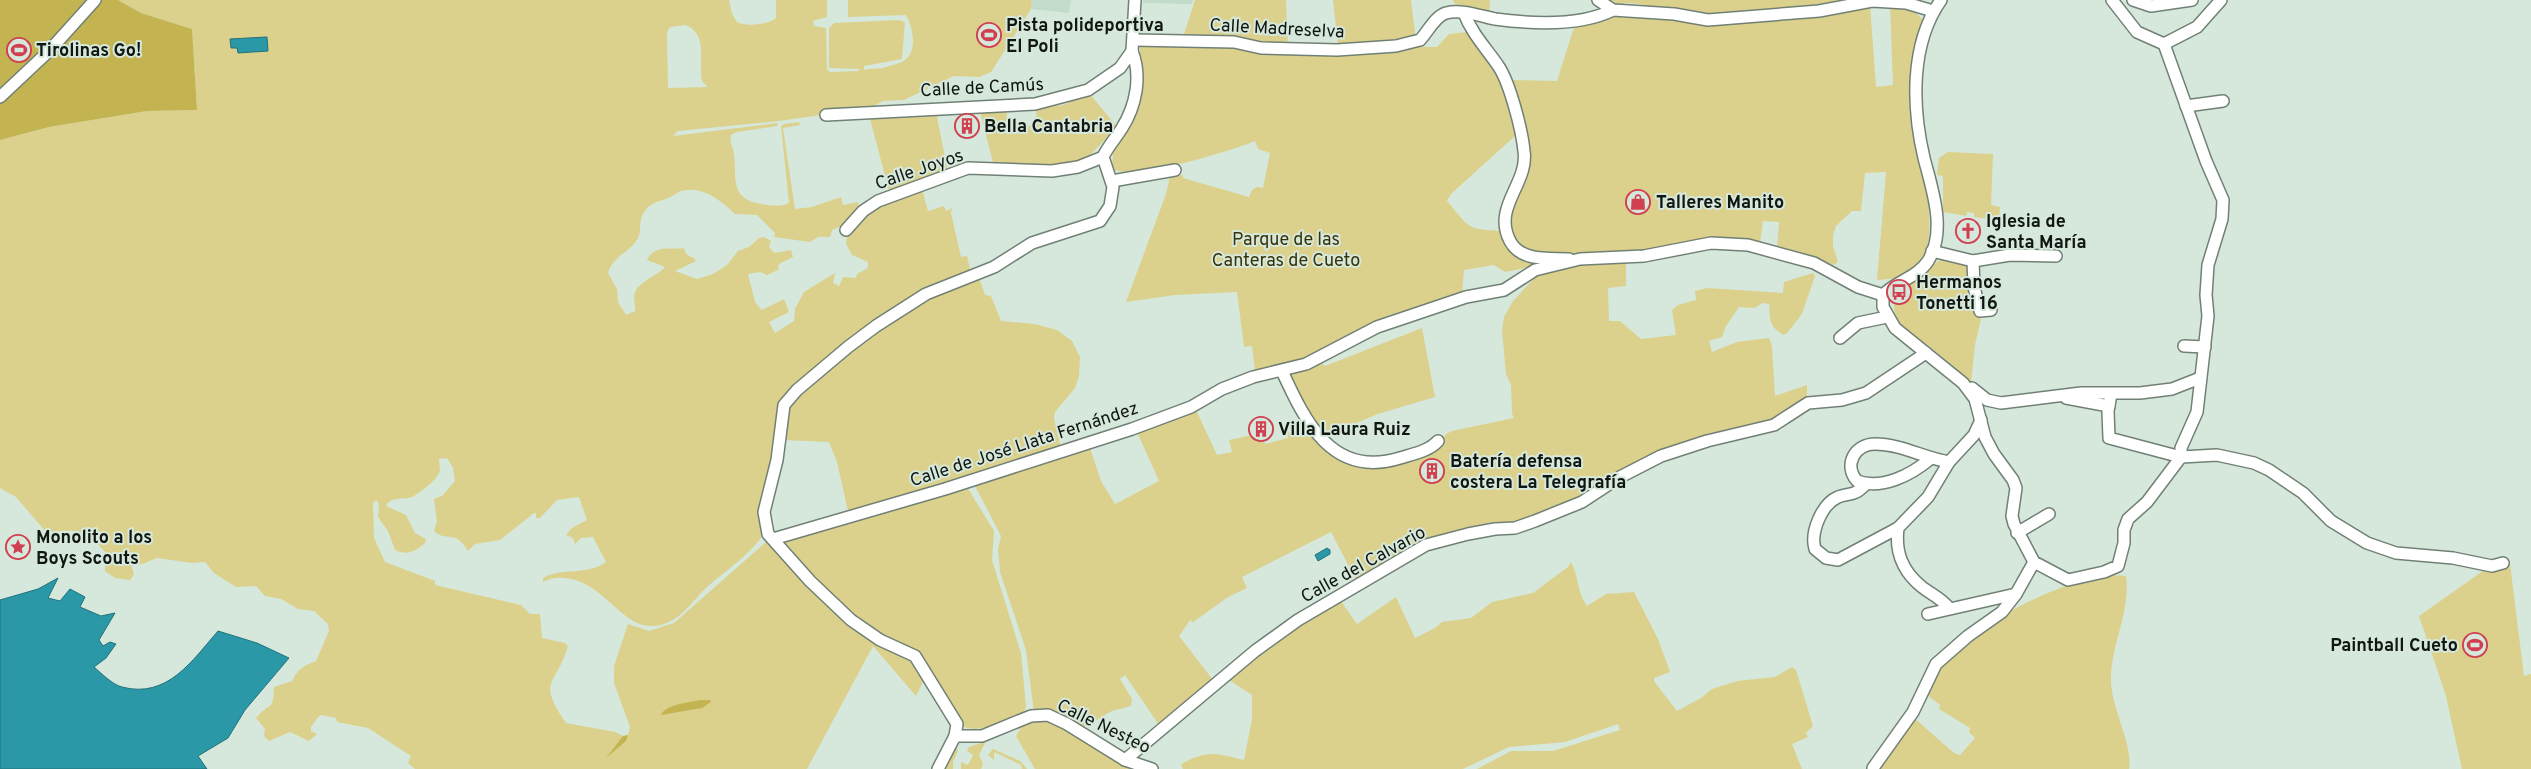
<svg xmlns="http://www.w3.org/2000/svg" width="2531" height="769" font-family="Overpass,sans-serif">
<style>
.built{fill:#c3dbca}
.green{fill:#dbd18c;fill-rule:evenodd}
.forest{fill:#c3b451}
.water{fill:#2b98a8;stroke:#23717b}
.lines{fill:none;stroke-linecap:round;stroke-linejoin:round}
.minor-casing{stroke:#718075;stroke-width:14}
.minor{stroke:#fff;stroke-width:11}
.labels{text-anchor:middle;stroke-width:4;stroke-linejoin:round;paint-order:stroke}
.poi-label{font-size:18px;font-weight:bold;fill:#101612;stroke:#d6e8db;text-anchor:start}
.street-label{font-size:18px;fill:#101612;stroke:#d6e8db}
.park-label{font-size:18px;fill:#383206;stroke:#d6e8db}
</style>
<rect width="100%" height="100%" fill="#d6e8db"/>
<g class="built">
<polygon points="1032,0 1071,0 1069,13 1031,9"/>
<polygon points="1143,0 1193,0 1192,4 1143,3"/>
</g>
<g class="green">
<path d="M118 0H729L732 14 737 22C746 27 768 25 776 18V0H827V17L813 21 814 26 826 28 827 69 830 72 858 71 860 69 829 68V28L834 23 899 20 905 22 902 59 864 66V70C871 68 877 69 883 68 889 66 897 64 902 62 919 53 913 28 906 15L848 17V0H1032L1031 9 991 72 979 77 954 76 904 100 883 101 870 108 779 121 678 131 673 136 778 123 777 126 737 132 731 135C729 142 733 147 734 154 737 179 729 199 762 204 771 206 781 207 789 203L781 126 784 124 799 122 800 125 783 128 795 209 812 207 841 197 843 205 858 202 859 207 849 223 832 230 830 237H818L810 242 774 237 775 233 757 215 735 214C721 200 701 185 681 191 676 193 672 197 668 198 657 202 649 203 643 214 639 220 641 229 639 236 632 252 614 254 608 273L617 289 618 302 626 315 635 311C636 306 634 303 634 298 634 282 657 277 665 267L647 260C654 244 670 250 684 248 685 254 688 256 694 258L696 261 675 271 697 279 713 274 727 265 738 251 749 247 759 238 764 237 771 241 769 247 774 253 791 250 793 257 779 264 778 270 767 275 760 272 748 274 755 302 762 310 784 299 789 312 769 322 775 333 794 321 795 309 804 292 835 273 833 283 839 286 843 277 856 278 857 274 868 268V262L852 255 846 244 847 237 873 207 922 189 928 211 944 206 946 211 952 208 951 213 961 257 967 256 971 273 944 282 778 405 775 443 758 516 763 535C750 555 725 571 707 587 695 598 685 614 671 621 625 644 611 582 565 578 557 577 550 578 543 582V578C562 567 587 576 606 562L593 537 581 538 575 544 573 538 566 535 572 528 587 520 579 497 557 500 540 518H536V513H534L500 540 475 544 468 551C455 528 446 543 434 531L437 521 434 499 442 496 455 481 453 468 447 458 439 459 440 471C435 482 424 489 414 496 406 501 391 495 386 506L406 515 415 533 426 539 425 543C416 551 407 556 395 550L388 531 378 517 379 504 376 500 373 503 374 538 385 562 435 581V585L521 605 530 614H540L542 638 565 643 568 646C556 687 536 679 566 723L615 732 623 736 628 735 630 727 614 683V666L628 624 649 631 674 623 767 541 792 568 910 659 925 678 916 696 873 646 807 769H415L408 763 411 756 368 728 337 722 336 718 321 715 318 717 311 727V731L317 734 309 741 290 732 269 741 264 736 265 729 256 718C271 701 273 712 274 687L292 681C298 669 303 666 316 661L329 631 328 624 314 611 298 609 281 599 265 596 256 586 236 587 214 573 205 562 192 563 157 558 142 564 131 565 134 574 130 580 115 578 105 571 106 553C83 527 80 530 46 532L16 497 0 488V140L49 127 147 111 197 110 192 29 141 13ZM686 25C709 36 698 60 702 81L708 87 668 88 667 32 670 27Z"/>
<polygon points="1195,0 1286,0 1288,46 1183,37"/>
<polygon points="1333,0 1411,0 1416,41 1338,46"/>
<polygon points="1453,0 1490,0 1489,14 1455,4"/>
<polygon points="1603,0 1851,0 1819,7 1713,16 1643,10 1641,4 1625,3 1618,6"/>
<path d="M1870 5 1876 87 1893 85 1890 5C1903 8 1918 9 1924 23 1918 29 1917 43 1915 51 1911 72 1907 95 1910 116 1916 154 1949 240 1913 271 1904 279 1888 279 1877 280L1886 172 1865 173 1861 211H1852L1836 226 1833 235V246L1838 262 1834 265 1777 248 1779 222 1763 221 1760 243 1711 239 1694 240 1682 246 1651 252 1575 255 1531 253 1513 237 1508 223V207L1530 164V150L1508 80 1557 81 1575 24 1618 14 1640 18 1667 17 1723 25Z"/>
<path d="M1467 32 1502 79 1516 135 1451 194 1447 201C1470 227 1464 229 1501 231L1508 245 1558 261 1505 272 1494 265 1464 270 1462 295 1317 356 1255 372 1252 346 1244 347 1237 292 1175 295 1126 302 1166 194 1170 176 1183 175V178L1249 197 1252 190 1257 187 1263 188 1270 153 1258 149 1255 141C1233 150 1129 183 1112 168L1113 153 1138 103 1140 45 1437 47 1449 34Z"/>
<polygon points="1089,93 1117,127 1091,154 1073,165 994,166 979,108 1007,109 1006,134 1018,131 1021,127 1037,125 1036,108 1063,105"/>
<polygon points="936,112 948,172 890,195 869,115"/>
<polygon points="1948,152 1993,154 1991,205 2000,207 1999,220 1974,217 1974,213 1967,212 1966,216 1943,212 1943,176 1937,175 1939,158"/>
<path d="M1940 260 1970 264 1977 314 1981 319 1975 345 1971 383C1958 370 1944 358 1930 347 1913 335 1892 326 1894 302L1901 293 1899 290Z"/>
<path d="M1626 262V286L1608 288 1609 321H1620L1641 339 1676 335 1672 310 1678 305 1696 300 1695 291 1707 288 1783 293 1784 282 1813 273 1815 276 1802 314 1787 333 1784 335C1769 327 1770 319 1769 304L1763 303 1754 308 1739 307 1726 326 1722 337 1709 341 1712 352 1737 342 1769 338 1772 346 1775 396 1807 385V398L1778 418 1678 446 1580 498 1517 525 1454 535 1357 582 1331 532 1242 577 1247 588 1228 597 1192 623 1191 619 1179 636 1213 680 1159 725 1125 675 1120 679 1132 699 1131 706 1112 711 1082 728 1034 712 1026 650 1000 572 998 549 1001 536 974 484 1090 448 1101 481 1115 504 1159 481 1137 432 1196 410 1217 455 1232 452 1229 440 1252 435 1254 440 1263 438 1265 444 1288 438 1287 433 1306 427 1353 461 1438 446 1446 434 1452 431 1514 418 1512 414 1511 385 1506 374 1502 330 1504 317 1513 301 1541 271 1585 264ZM1429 460 1439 461 1438 472 1440 476 1437 481 1430 483 1423 474 1427 471Z"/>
<path d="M979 277 985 295 991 296 1001 321 1035 324 1057 330 1072 341 1080 357 1079 376 1075 388 1055 412 1054 418 1061 449 848 511 837 462 829 442 784 440C785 427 785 414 791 402 800 386 872 332 891 324L893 320 924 301Z"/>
<polygon points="1422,328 1435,397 1378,414 1322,437 1287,373 1320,362 1325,366"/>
<path d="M967 487 994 531 992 560 1021 653 1026 707 1022 715C1005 722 982 733 964 727L928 668 869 630 811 578 779 541Z"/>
<path d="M1571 562C1579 577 1577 593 1587 606L1606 594 1634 592 1658 639 1670 672 1654 678V681L1677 711 1701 698 1712 689 1737 681 1775 677 1792 667 1796 670 1813 726 1806 733 1808 737 1792 744 1802 769H1477L1511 751H1553L1620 730 1618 724 1565 742 1509 747 1463 769H1183L1181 764C1210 750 1213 753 1244 760L1252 719V695L1229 680 1306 620 1340 600 1357 624 1396 597 1415 638 1435 628 1442 622 1471 618 1492 602 1533 593 1568 567Z"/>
<polygon points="2510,564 2524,676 2531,674 2531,769 2462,769 2446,696 2419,616 2483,571"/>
<path d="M2126 576C2131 612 2110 646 2111 682 2112 710 2133 744 2129 769H1875L1913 717 1954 753 1960 755 1975 738 1969 732 1970 728 1939 709 1940 705 1927 695C1932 684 1936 670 1944 661 1977 623 2075 570 2126 576Z"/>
<polygon points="1032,720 1047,720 1061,726 1139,769 1035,769 1016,736 1022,726"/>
<polygon points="984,742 985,743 979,755 983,763 981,769 961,769 961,762 968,765 973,755 967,751 969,747"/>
<polygon points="956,745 958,751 953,762 953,769 943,769"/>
<polygon points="993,749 1020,761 1027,769 1022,769 1021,765 994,752 994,760 988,755"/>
</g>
<g class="forest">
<polygon points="0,0 118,0 141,13 192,29 197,110 147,111 49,127 0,140"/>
<path d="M700 700H710L711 702 702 708 661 715C666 704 688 703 700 700Z"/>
<polygon points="628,735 626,741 606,758 623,736"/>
</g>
<g class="water">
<polygon points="267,37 268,51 238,53 237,48 231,48 230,39"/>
<polygon points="1327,548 1330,550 1330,554 1318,561 1315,555"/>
<path d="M58 578 48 598 60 601 70 589 85 597 80 607 101 616 115 613 99 640 103 646 110 642 116 644 106 658 94 667C101 673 113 685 122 687 167 699 192 661 218 631L257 643 289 658 245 710 228 738 198 756 207 769H0V600L38 589Z"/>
</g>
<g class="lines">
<defs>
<g id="minor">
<polyline points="1598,0 1613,10 1674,14 1708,20 1819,11 1872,1 1906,3 1933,11"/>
<path d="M1941 0C1910 44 1912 107 1924 158 1932 189 1947 231 1928 261 1917 278 1896 281 1883 295V307L1895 328 1963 383 1975 399 1985 437 1994 454 2013 480 2016 488 2012 516 2014 524 2034 562 2068 580 2104 572 2118 566 2124 543V530L2128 519 2147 502 2181 457V448L2197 412 2208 316 2206 295 2208 265 2222 219 2223 200 2206 161 2164 44 2137 32 2112 0"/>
<polyline points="2133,0 2151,6 2192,0"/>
<path d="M1464 13C1472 34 1487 49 1499 67 1510 84 1522 130 1524 151 1529 183 1492 207 1510 241 1521 262 1549 258 1569 259"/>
<path d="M1134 40 1234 42 1261 48 1337 50 1396 46 1420 40C1427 33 1435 16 1446 13 1462 9 1480 16 1495 19 1532 24 1579 27 1613 10"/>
<polyline points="2164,44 2197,27 2221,0"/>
<polyline points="0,97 50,50 95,0"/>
<polyline points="2186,106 2223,101"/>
<polyline points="826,115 1035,104 1088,90 1120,68 1132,51 1135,0"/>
<polyline points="1112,181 1175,170"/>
<polyline points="846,230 863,211 878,201 968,168 1052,171 1078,167 1103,157"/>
<polyline points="1932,251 1973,261 1974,287 1980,311 1991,310"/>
<polyline points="1973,261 2010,255 2056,256"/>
<polyline points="1840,338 1858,323 1887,317"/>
<polyline points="2184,346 2205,347"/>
<path d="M1282 371C1305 421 1332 479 1400 458 1413 454 1429 451 1438 441"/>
<polyline points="1972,388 1987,400 2001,403 2081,393 2140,393 2172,389 2200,378"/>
<polyline points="2111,394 2108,411 2109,438 2181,457 2217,455 2254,463 2269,470 2303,493 2331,521 2367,543 2396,553 2453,558 2492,566 2503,563"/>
<polyline points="2066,398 2109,406"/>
<path d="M1930 459C1911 475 1882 490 1857 481 1843 465 1855 444 1875 444 1901 444 1924 458 1949 462"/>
<path d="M1866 484C1853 497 1852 492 1838 497 1822 504 1810 532 1815 549L1826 558 1838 560 1898 528"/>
<polyline points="2017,533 2049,514"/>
<polyline points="773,539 945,489 1132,429 1191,407 1222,389 1253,377 1306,364 1377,327 1466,297 1504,290 1535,270 1580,259 1644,256 1711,243 1748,245 1814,263 1858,287 1883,295"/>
<path d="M1949 608C1941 598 1931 594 1922 587 1902 571 1895 552 1898 528L1928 497 1949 462 1974 435 1981 420"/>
<polyline points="1928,614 2016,594 2034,562"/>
<polyline points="955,736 982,736 1031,716 1048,715 1067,724 1125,760 1152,769"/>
<polyline points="1125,760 1255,651 1298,620 1426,545 1468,534 1495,529 1515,528 1535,521 1582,502 1620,477 1661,456 1707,441 1774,425 1808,403 1842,400 1866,393 1926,353"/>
<polyline points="1873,768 1913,712 1936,664 1968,636 2002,612 2016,594"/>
<path d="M938 769 955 736 957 724 915 656 880 640 851 620 810 581 768 534 764 512 777 460 784 405 797 390 848 347 876 326 926 294 994 267 1032 243 1100 221 1110 206 1113 187 1103 157C1108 146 1116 138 1122 128 1136 106 1142 76 1132 51"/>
</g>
</defs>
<use href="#minor" class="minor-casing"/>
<use href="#minor" class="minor"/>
</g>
<defs>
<symbol id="stadium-ring" viewBox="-11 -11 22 22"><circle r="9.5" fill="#d6e8db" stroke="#d04050" stroke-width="1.5"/><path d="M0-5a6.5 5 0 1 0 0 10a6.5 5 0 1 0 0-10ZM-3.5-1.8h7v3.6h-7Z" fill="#d04050"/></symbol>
<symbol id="building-ring" viewBox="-11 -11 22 22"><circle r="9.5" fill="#d6e8db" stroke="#d04050" stroke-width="1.5"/><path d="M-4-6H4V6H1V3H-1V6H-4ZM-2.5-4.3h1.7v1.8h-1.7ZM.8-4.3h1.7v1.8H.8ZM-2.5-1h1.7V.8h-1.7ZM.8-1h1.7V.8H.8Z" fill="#d04050"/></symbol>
<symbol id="shop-ring" viewBox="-11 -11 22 22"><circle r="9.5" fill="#d6e8db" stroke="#d04050" stroke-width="1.5"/><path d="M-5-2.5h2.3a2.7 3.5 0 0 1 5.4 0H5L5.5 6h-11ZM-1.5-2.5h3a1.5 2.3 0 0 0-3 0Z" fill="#d04050"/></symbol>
<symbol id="church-ring" viewBox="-11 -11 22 22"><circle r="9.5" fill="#d6e8db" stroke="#d04050" stroke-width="1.5"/><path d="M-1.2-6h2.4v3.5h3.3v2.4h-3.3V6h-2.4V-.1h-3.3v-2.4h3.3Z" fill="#d04050"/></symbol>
<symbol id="bus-ring" viewBox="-11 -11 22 22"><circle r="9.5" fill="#d6e8db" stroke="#d04050" stroke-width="1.5"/><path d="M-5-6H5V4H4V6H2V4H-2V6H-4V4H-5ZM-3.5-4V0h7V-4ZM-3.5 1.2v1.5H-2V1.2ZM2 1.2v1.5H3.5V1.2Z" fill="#d04050"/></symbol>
<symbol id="sight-ring" viewBox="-11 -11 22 22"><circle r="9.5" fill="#d6e8db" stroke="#d04050" stroke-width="1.5"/><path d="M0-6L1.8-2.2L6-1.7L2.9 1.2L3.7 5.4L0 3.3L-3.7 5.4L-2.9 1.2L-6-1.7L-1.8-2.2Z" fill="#d04050"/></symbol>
</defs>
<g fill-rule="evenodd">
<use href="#stadium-ring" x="975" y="21" width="28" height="28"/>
<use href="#stadium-ring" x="5" y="36" width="28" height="28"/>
<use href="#building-ring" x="953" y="112" width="28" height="28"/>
<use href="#shop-ring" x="1624" y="188" width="28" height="28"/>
<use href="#church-ring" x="1954" y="217" width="28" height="28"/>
<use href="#bus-ring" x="1885" y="278" width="28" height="28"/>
<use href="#building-ring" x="1247" y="415" width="28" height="28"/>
<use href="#building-ring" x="1418" y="457" width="28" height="28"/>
<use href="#sight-ring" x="4" y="533" width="28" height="28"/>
<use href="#stadium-ring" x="2461" y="631" width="28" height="28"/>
</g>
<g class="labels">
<g class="poi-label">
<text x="1006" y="31">Pista polideportiva<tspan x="1006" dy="21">El Poli</tspan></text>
<text x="36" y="56">Tirolinas Go!</text>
<text x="984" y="132">Bella Cantabria</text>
<text x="1656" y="208">Talleres Manito</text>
<text x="1986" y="227">Iglesia de<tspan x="1986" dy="21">Santa María</tspan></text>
<text x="1916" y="288">Hermanos<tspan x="1916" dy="21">Tonetti 16</tspan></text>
<text x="1278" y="435">Villa Laura Ruiz</text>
<text x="1450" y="467">Batería defensa<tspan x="1450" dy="21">costera La Telegrafía</tspan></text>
<text x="36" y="543">Monolito a los<tspan x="36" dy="21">Boys Scouts</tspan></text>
<text x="2458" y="651" text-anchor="end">Paintball Cueto</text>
</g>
<g class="street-label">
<text transform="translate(1277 28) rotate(3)" y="6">Calle Madreselva</text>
<text transform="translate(982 87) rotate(-3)" y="6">Calle de Camús</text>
<text transform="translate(919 169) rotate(-19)" y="6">Calle Joyos</text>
<text transform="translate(1024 444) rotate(-18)" y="6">Calle de José Llata Fernández</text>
<text transform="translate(1363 564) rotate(-29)" y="6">Calle del Calvario</text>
<text transform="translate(1104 726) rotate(26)" y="6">Calle Nesteo</text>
</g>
<g class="park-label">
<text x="1286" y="245">Parque de las<tspan x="1286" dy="21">Canteras de Cueto</tspan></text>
</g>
</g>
</svg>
